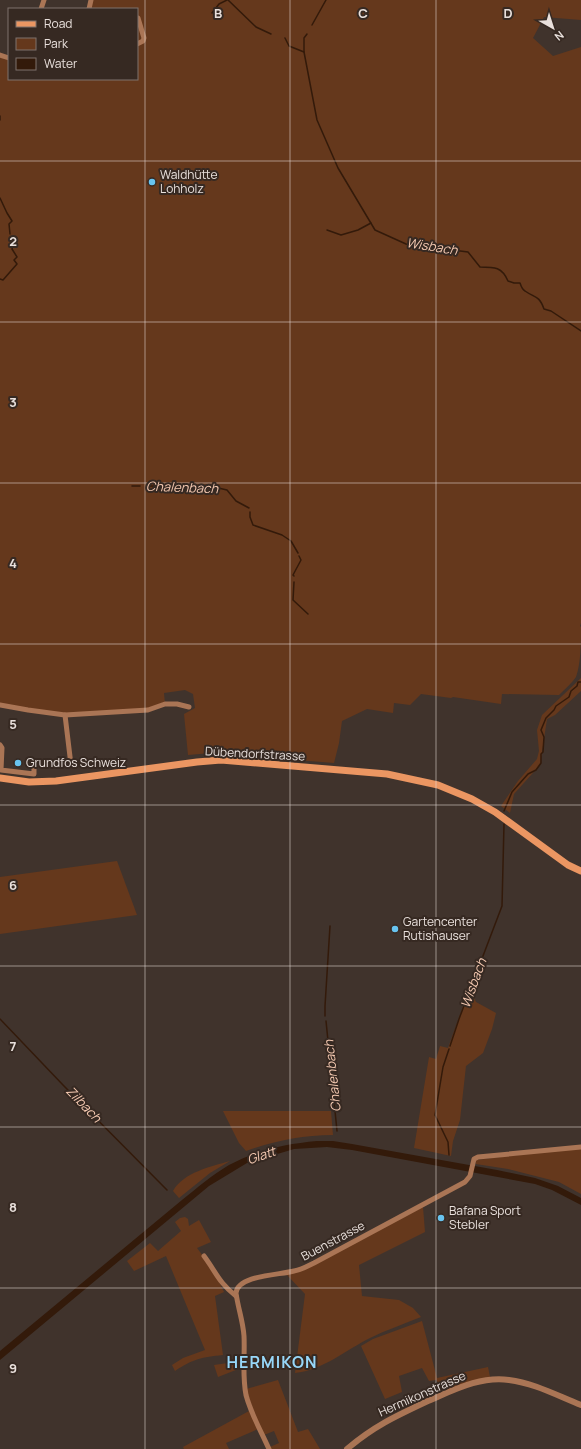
<svg xmlns="http://www.w3.org/2000/svg" width="581" height="1449" font-family="Manrope,sans-serif">
<style>
.green{fill:#65381c}
.water{fill:#331a0a}
.lines{fill:none;stroke-linecap:round;stroke-linejoin:round}
.stream{stroke:#331a0a;stroke-width:1.5}
.minor{stroke:#aa7555;stroke-width:5}
.tertiary{stroke:#aa7555;stroke-width:6}
.secondary{stroke:#eb9662;stroke-width:7}
.grid{fill:none;stroke:#e9e0dc;stroke-width:1;stroke-opacity:0.55}
.poi-dot{fill:#68c4f0;stroke:#362922;stroke-width:1.5}
.labels{text-anchor:middle;stroke-width:4;stroke-linejoin:round;paint-order:stroke}
.poi-label{font-size:12px;fill:#e9e0dc;stroke:#362922;text-anchor:start}
.street-label{font-size:12px;fill:#e9e0dc;stroke:#362922}
.water-label{font-size:13px;font-style:italic;fill:#f5c9b1;stroke:#362922}
.district-label{font-size:16px;font-weight:bold;letter-spacing:1px;fill:#97d7f9;stroke:#362922}
.grid-label{font-size:13px;text-anchor:middle;font-weight:bold;fill:#e9e0dc;stroke:#362922;stroke-width:4;stroke-linejoin:round;paint-order:stroke}
</style>
<rect width="100%" height="100%" fill="#40332c"/>
<g class="green">
<path d="M91 0H581V20L544 17 533 38 553 56 581 47V623L580 626 581 627C581 642 581 663 576 677 572 683 565 689 559 695L502 694 501 704 453 697 451 698 421 694 410 705 394 703 393 713 367 709 342 721 339 743 334 763 211 753 188 755 184 714 195 708 193 694 185 690 164 693 165 704 148 710 65 715 0 705V57L9 60V79H137V9H89Z"/>
<polygon points="581,678 581,691 555,715 547,719 540,765 514,794 510,813 501,806 518,781 537,759 539,751 537,730 542,715"/>
<polygon points="117,861 137,915 0,934 0,877"/>
<polygon points="479,962 484,964 473,996 476,1002 496,1013 492,1029 483,1053 466,1066 460,1120 453,1141 451,1156 414,1148 429,1057 436,1059 440,1046 448,1048"/>
<path d="M223 1111H331L333 1135C302 1135 274 1141 246 1151L239 1143Z"/>
<polygon points="581,1148 581,1194 559,1182 508,1169 476,1164 476,1160"/>
<path d="M230 1161 210 1173 179 1198 173 1191C184 1172 210 1167 230 1161Z"/>
<path d="M423 1207 425 1232 359 1265 362 1296 399 1300 413 1308 421 1317C404 1324 386 1330 370 1338 346 1350 323 1370 295 1373L305 1294 287 1275Z"/>
<path d="M185 1217 188 1219 189 1226 199 1220 211 1242 197 1248 212 1268 224 1292 215 1296 223 1355C202 1357 193 1359 175 1371L172 1365 183 1358 205 1350 166 1256 134 1271 127 1261 150 1243 158 1251 181 1231 175 1222 180 1218Z"/>
<polygon points="422,1321 437,1378 488,1367 490,1377 472,1381 446,1391 436,1380 429,1381 422,1368 399,1376 402,1392 385,1399 361,1346 373,1339"/>
<polygon points="242,1361 241,1368 218,1377 214,1365"/>
<polygon points="278,1380 298,1432 308,1429 320,1449 271,1449 270,1447 279,1443 274,1431 264,1435 255,1415 246,1389"/>
<polygon points="249,1411 258,1429 226,1443 229,1449 184,1449 183,1447"/>
</g>
<path class="water" d="M317 1141H333L352 1144 497 1170 535 1178 558 1186 581 1198V1205L552 1190 535 1184 352 1150 327 1147 294 1149 247 1163 209 1186 0 1360V1351L182 1200C197 1188 212 1175 229 1165 257 1150 285 1144 317 1141Z"/>
<g class="lines">
<g class="stream">
<polyline points="228,0 256,27 271,34"/>
<polyline points="212,13 219,4 227,0"/>
<polyline points="312,25 326,0"/>
<path d="M285 38 289 46 304 52 317 120 338 168 375 230 406 244 468 252 480 267C495 267 502 267 508 281L514 283H520C521 286 523 290 525 291 535 298 539 295 544 309L551 311 581 331"/>
<polyline points="304,52 304,38 307,34"/>
<polyline points="0,116 0,120"/>
<polyline points="0,198 7,213 12,221 9,224 10,234"/>
<polyline points="327,230 341,235 358,230 371,223"/>
<polyline points="0,279 3,280 17,264 14,260 17,257 12,249 14,241"/>
<polyline points="132,486 140,486"/>
<polyline points="148,486 214,487 227,490 236,501 249,508"/>
<polyline points="250,512 250,517 253,525 282,535 291,541 298,553"/>
<polyline points="294,576 293,575 301,560 299,556"/>
<polyline points="294,582 293,600 308,614"/>
<polyline points="504,811 512,792 528,774 536,770 541,763 541,754 543,752 544,737 541,730 546,718 554,710 556,706 569,697 571,691 577,686 578,682 581,682"/>
<polyline points="325,1016 325,1006 330,926"/>
<polyline points="0,1019 63,1085 167,1190"/>
<polyline points="326,1021 337,1131"/>
<polyline points="450,1046 459,1019 502,906 504,824"/>
<polyline points="449,1049 443,1067 435,1115 448,1142 449,1155"/>
</g>
<g class="minor">
<polyline points="41,9 44,0"/>
<polyline points="89,9 91,0"/>
<polyline points="137,44 143,41 144,38 138,18"/>
<polyline points="0,55 9,58"/>
<polyline points="0,705 28,710 65,715 148,710 165,704 177,704 189,707"/>
<polyline points="65,715 71,765"/>
<polyline points="0,745 2,748 1,770 34,774 34,768"/>
<path d="M204 1256C216 1272 219 1283 236 1296"/>
<path d="M269 1449C261 1431 251 1414 246 1395 242 1375 245 1356 244 1336 243 1321 238 1308 236 1293 238 1275 280 1275 294 1271 301 1270 308 1266 314 1263L465 1182 470 1176 474 1159 478 1157 581 1147"/>
</g>
<path class="tertiary" d="M347 1449C374 1426 396 1416 428 1401 454 1390 480 1376 509 1380 534 1383 558 1396 581 1405"/>
<polyline class="secondary" points="0,778 29,782 56,781 197,762 221,760 387,774 438,785 472,799 495,812 568,865 581,871"/>
</g>
<path class="grid" d="M145 0V1449M290 0V1449M436 0V1449M0 161H581M0 322H581M0 483H581M0 644H581M0 805H581M0 966H581M0 1127H581M0 1288H581"/>
<g class="poi-dot">
<circle cx="152" cy="182" r="4"/>
<circle cx="18" cy="763" r="4"/>
<circle cx="395" cy="929" r="4"/>
<circle cx="441" cy="1218" r="4"/>
</g>
<g class="labels">
<g class="poi-label">
<text x="160" y="179">Waldhütte<tspan x="160" dy="14">Lohholz</tspan></text>
<text x="26" y="767">Grundfos Schweiz</text>
<text x="403" y="926">Gartencenter<tspan x="403" dy="14">Rutishauser</tspan></text>
<text x="449" y="1215">Bafana Sport<tspan x="449" dy="14">Stebler</tspan></text>
</g>
<g class="street-label">
<text transform="translate(255 754) rotate(3)" y="4">Dübendorfstrasse</text>
<text transform="translate(333 1241) rotate(-28)" y="4">Buenstrasse</text>
<text transform="translate(422 1394) rotate(-24)" y="4">Hermikonstrasse</text>
</g>
<g class="water-label">
<text transform="translate(432 246) rotate(9)" y="5">Wisbach</text>
<text transform="translate(182 487) rotate(2)" y="5">Chalenbach</text>
<text transform="translate(473 983) rotate(-70)" y="5">Wisbach</text>
<text transform="translate(332 1076) rotate(-96)" y="5">Chalenbach</text>
<text transform="translate(84 1104) rotate(46)" y="5">Zilbach</text>
<text transform="translate(261 1155) rotate(-19)" y="5">Glatt</text>
</g>
<g class="district-label">
<text x="272" y="1368">HERMIKON</text>
</g>
</g>
<g class="grid-label">
<text x="218" y="18">B</text>
<text x="363" y="18">C</text>
<text x="508" y="18">D</text>
<text x="13" y="246">2</text>
<text x="13" y="407">3</text>
<text x="13" y="568">4</text>
<text x="13" y="729">5</text>
<text x="13" y="890">6</text>
<text x="13" y="1051">7</text>
<text x="13" y="1212">8</text>
<text x="13" y="1373">9</text>
</g>
<rect x="8" y="8" width="130" height="72" fill="#362922" stroke="#7e726c"/>
<rect x="16" y="21" width="20" height="6" fill="#eb9662" stroke="#7e726c"/>
<text x="44" y="28" font-size="12" fill="#e9e0dc">Road</text>
<rect x="16" y="38" width="20" height="12" fill="#65381c" stroke="#7e726c"/>
<text x="44" y="48" font-size="12" fill="#e9e0dc">Park</text>
<rect x="16" y="58" width="20" height="12" fill="#331a0a" stroke="#7e726c"/>
<text x="44" y="68" font-size="12" fill="#e9e0dc">Water</text>
<g transform="translate(553 28) rotate(141)" stroke="#362922" stroke-width="3" paint-order="stroke">
<path d="M0-3L7 15L0 10L-7 15Z" fill="#e9e0dc"/>
<text y="-6" font-size="11" font-weight="bold" text-anchor="middle" fill="#e9e0dc">N</text>
</g>
</svg>
